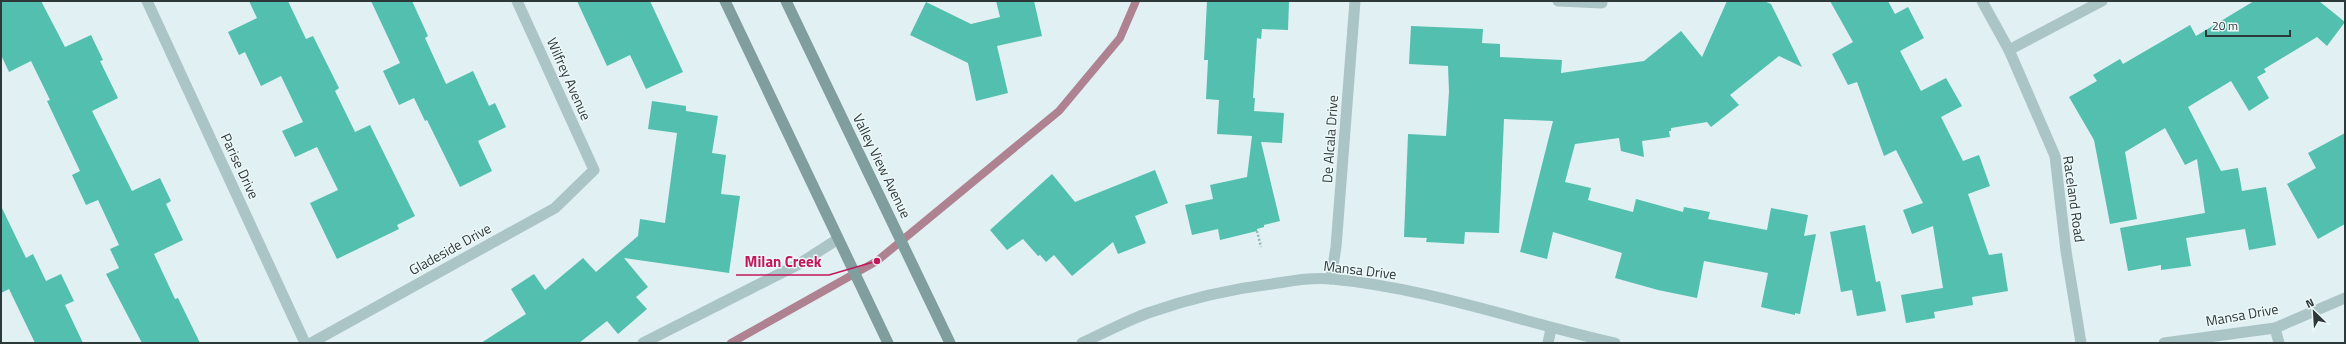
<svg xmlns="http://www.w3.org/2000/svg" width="2346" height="344" font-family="'Titillium Web',sans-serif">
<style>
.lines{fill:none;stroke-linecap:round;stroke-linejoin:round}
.stream{stroke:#ae8291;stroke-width:8}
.building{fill:#53bfaf}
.path{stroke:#98b5b6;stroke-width:2.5;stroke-dasharray:2 2;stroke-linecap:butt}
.service{stroke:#abc5c7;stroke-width:11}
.minor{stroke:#abc5c7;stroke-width:11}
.secondary{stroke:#7f9e9d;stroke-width:11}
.labels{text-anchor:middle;stroke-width:3;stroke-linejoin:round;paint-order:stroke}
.street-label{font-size:14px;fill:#2c3938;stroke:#eef8fa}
.leader{fill:none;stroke:#c2185b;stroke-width:1.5}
.callout-dot{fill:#c2185b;stroke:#eef8fa;stroke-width:1.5}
.callout-label{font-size:15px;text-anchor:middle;font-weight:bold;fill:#c2185b;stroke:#eef8fa;stroke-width:3;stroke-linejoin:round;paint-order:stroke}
</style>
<rect width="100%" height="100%" fill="#e1f0f2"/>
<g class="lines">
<polyline class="stream" points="731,343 877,261 1059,111 1120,38 1136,1"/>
</g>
<g class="building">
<polygon points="1,1 41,1 65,47 91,35 103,60 100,61 118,98 92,111 132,191 160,178 171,201 166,204 183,240 154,254 175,299 178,298 200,343 142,343 106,274 119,268 110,249 119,245 98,200 86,205 72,175 80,171 47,101 50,100 31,61 9,72 1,55"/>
<polygon points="249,1 288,1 306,39 313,36 339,88 335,91 355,132 370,125 415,216 397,225 399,229 337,259 310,203 338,190 317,147 295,157 282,131 303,122 281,76 261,86 245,52 239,55 228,32 257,18"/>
<polygon points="371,1 412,1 428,36 425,38 446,84 473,71 489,106 495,103 506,127 478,141 492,171 460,187 427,120 425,121 414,98 399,105 383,71 400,63"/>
<polygon points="577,1 650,1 683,72 646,89 630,55 607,66"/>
<polygon points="996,1 1034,1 1042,36 997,46 1008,93 976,101 968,63 910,35 926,2 971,24 1000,17"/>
<polygon points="1207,1 1289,1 1288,30 1262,29 1261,39 1257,38 1253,98 1255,98 1254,111 1284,113 1282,143 1261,142 1280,221 1264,225 1264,227 1257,229 1257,231 1220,240 1218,229 1192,235 1185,205 1213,199 1210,185 1247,177 1252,136 1217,134 1219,100 1206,99 1208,60 1204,60"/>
<polygon points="1727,1 1764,1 1771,4 1802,67 1779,56 1730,95 1739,105 1711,127 1707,122 1671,128 1671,131 1669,131 1670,137 1642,141 1644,157 1621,151 1619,138 1575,144 1565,182 1591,188 1588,200 1633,212 1636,199 1683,212 1684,207 1710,212 1708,219 1767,230 1771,208 1808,215 1804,236 1816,234 1800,314 1795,313 1795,315 1761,307 1768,273 1704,261 1697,298 1658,290 1615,278 1622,253 1553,232 1547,259 1520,252 1553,121 1504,119 1499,233 1465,232 1464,244 1426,242 1427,238 1404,237 1408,134 1446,136 1449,92 1448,66 1409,64 1411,26 1483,29 1482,43 1500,44 1500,57 1562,60 1561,73 1644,61 1681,31 1702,57"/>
<polygon points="1830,1 1888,1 1895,14 1908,7 1924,38 1900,51 1921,91 1946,78 1962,106 1941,117 1963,161 1979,155 1990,186 1968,194 1989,255 2002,253 2008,291 1972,297 1973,305 1934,312 1935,318 1906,323 1901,295 1943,288 1933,226 1912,234 1903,210 1923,203 1896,150 1884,156 1857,82 1848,85 1832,54 1853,42"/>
<polygon points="2254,1 2319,1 2345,22 2327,46 2317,37 2264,69 2266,72 2257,77 2269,98 2249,111 2231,81 2188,107 2221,171 2238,168 2242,191 2266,187 2276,245 2249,250 2245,229 2186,238 2191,266 2161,270 2161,265 2128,271 2120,228 2205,213 2197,159 2185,165 2165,128 2125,152 2137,219 2110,224 2094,140 2069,97 2097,81 2093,75 2120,59 2123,64 2190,25 2196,36"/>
<polygon points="652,101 686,106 686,111 718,116 712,153 726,155 721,194 740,196 729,273 624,258 648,287 636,297 647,309 618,334 607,321 579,343 481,343 526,314 511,289 534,274 545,290 583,258 596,272 638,236 640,219 665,223 677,133 648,129"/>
<polygon points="2345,133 2345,224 2318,239 2287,184 2316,168 2308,153"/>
<polygon points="1155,170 1168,203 1135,216 1146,243 1118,254 1113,242 1072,276 1054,255 1046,262 1040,255 1038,256 1023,239 1007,250 990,230 1052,174 1075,202"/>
<polygon points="1,206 26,258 33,254 46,281 61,274 74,301 65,305 83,343 35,343 9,289 1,293"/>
<polygon points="1865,225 1876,282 1880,281 1886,311 1857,316 1852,290 1841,292 1830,232"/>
</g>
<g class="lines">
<polyline class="path" points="1257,231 1261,247"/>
<polyline class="service" points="643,343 799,264 838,239"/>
<g class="minor">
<polyline points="147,1 305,343"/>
<polyline points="1558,1 1602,3"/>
<polyline points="1982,1 2009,50 2055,156 2066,251 2081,343"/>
<polyline points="2009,50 2102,1"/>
<polyline points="1331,279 1336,247 1355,1"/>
<polyline points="2275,328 2279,343"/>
<polyline points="311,343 555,208 594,170 517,1"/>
<path d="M1082 343C1104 333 1126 321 1148 313 1188 299 1230 289 1272 284 1291 281 1312 277 1332 279 1428 288 1521 322 1615 343"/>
<polyline points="1548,343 1551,329"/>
<polyline points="2164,343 2275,328 2345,298"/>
</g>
<g class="secondary">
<polyline points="725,1 888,343"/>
<polyline points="786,1 950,343"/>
</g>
</g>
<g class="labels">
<g class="street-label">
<text transform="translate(569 79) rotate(66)" y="5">Wilfrey Avenue</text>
<text transform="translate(1330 139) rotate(-86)" y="5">De Alcala Drive</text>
<text transform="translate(240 166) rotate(65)" y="5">Parise Drive</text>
<text transform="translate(882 166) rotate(64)" y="5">Valley View Avenue</text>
<text transform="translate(2074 199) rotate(82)" y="5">Raceland Road</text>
<text transform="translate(450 249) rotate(-29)" y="5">Gladeside Drive</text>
<text transform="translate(1360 270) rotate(7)" y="5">Mansa Drive</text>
<text transform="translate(2242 315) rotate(-10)" y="5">Mansa Drive</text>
</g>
</g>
<path class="leader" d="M877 261L829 275H736"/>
<circle class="callout-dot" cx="877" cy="261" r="4"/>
<g class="callout-label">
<text x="783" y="267">Milan Creek</text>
</g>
<rect width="2346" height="344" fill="none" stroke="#2c3938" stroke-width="4"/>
<g transform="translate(2314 312) rotate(335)" stroke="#eef8fa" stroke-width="3" paint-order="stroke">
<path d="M0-3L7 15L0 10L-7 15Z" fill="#2c3938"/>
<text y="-6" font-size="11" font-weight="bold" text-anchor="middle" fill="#2c3938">N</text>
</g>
<path d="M2206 30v6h84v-6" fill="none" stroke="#2c3938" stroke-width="2"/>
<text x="2212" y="30" font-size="12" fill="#2c3938" stroke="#eef8fa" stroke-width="3" paint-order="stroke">20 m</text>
</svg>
